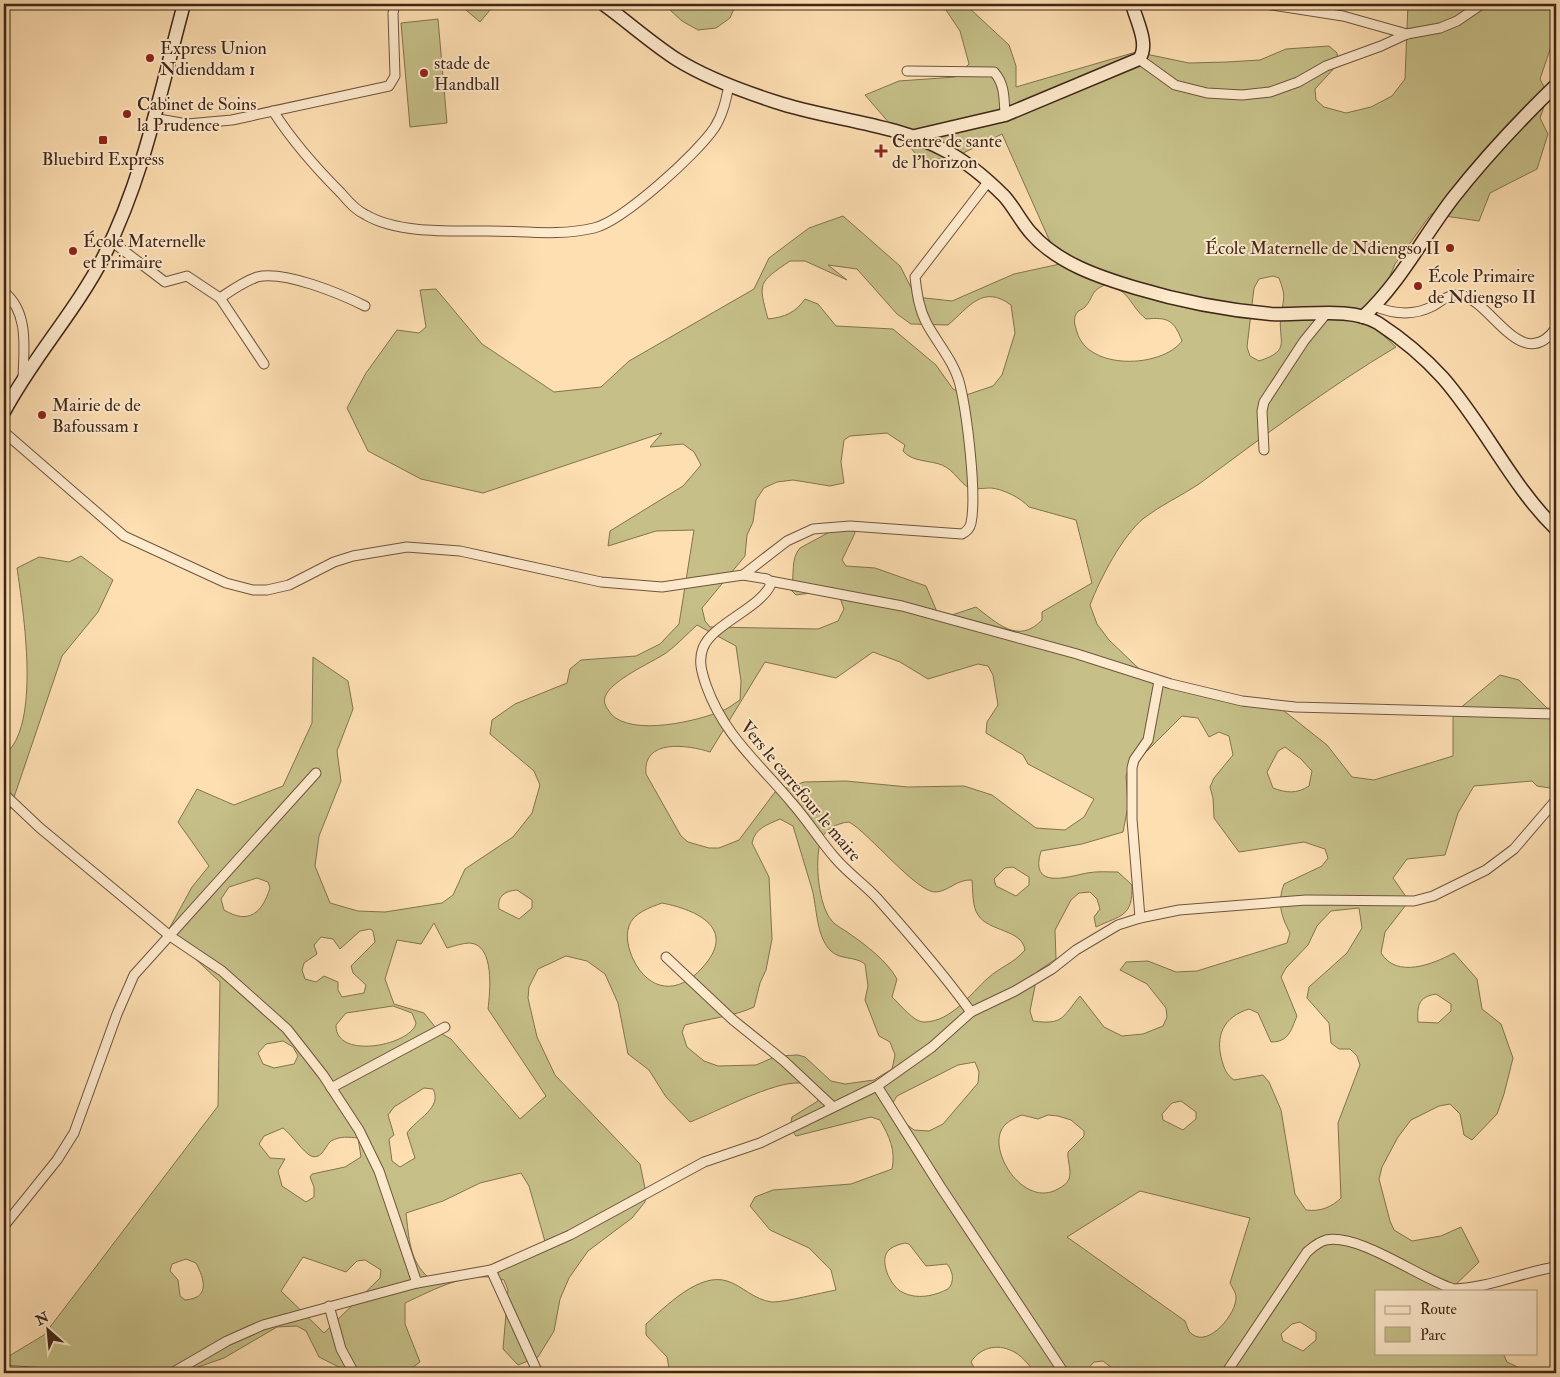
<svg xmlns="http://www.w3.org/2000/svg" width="1560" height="1377" font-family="'IM FELL Double Pica',serif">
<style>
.green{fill:#c6c088;stroke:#827350;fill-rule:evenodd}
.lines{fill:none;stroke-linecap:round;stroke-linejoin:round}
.street-casing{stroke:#6f543e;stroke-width:11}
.secondary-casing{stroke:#3f2618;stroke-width:15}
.street{stroke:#feeacd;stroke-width:9}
.secondary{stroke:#feeacd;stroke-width:12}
.poi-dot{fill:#8f2418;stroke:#feeacd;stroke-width:2}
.labels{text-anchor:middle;stroke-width:4;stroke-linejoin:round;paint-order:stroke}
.poi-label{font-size:18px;fill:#3f2618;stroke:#feeacd;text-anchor:start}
.street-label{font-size:18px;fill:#3f2618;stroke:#feeacd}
</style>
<rect width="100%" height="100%" fill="#fedfb2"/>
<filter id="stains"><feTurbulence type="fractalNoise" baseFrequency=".004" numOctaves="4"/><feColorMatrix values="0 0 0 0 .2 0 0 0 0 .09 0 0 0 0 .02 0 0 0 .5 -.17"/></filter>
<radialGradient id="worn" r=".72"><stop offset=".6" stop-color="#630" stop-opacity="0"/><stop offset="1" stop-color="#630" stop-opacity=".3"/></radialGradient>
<g class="green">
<polygon points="459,4 495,4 480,22"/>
<polygon points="672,4 736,4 730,18 716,28 698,30 682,21 669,9"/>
<path d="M942 4H978L967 6 1009 45 1016 66V87L1136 52 1189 63 1227 62 1260 60 1286 49 1329 46 1337 53 1338 64 1315 89 1316 100 1324 107 1346 113 1371 107 1392 96 1405 79 1408 4H1556V32L1540 79 1548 95 1540 118 1548 134 1537 169 1490 193 1479 221 1431 214 1395 264 1370 323 1396 347C1327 388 1264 436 1199 484 1181 496 1161 505 1144 518 1122 536 1100 579 1090 605L1097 624 1109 640 1155 684 1279 707 1327 745 1352 777 1374 780 1453 756V714L1500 675 1519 680 1547 708 1556 709V789L1537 786 1532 781 1474 786 1458 813 1445 855 1407 859 1393 878 1409 901 1385 932 1381 953C1397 979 1433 964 1454 953L1477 979 1482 1009 1501 1024 1513 1058 1504 1094 1497 1114 1472 1140 1464 1135 1460 1114 1450 1104 1439 1106 1411 1120 1398 1137 1382 1167 1379 1179 1390 1221 1394 1230 1412 1241 1441 1236 1461 1227 1479 1262 1449 1291H1376V1353H1503L1507 1362 1526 1371 1556 1369V1373H1118L1103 1361 1094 1362 1084 1373H1036C1030 1367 1023 1357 1016 1353 1000 1343 981 1346 971 1362L977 1373H666L669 1368 667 1357 646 1335V1324C665 1307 699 1272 727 1281 743 1286 754 1300 772 1302 787 1302 819 1293 836 1290L831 1270 809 1248 770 1230 750 1206 755 1197 773 1190 851 1184 892 1169C896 1150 889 1136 880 1120L871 1117 796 1136 790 1128 792 1117 818 1101 817 1092C812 1087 808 1084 800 1083 774 1081 716 1112 690 1122L666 1097 649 1070 628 1054 618 1003 605 974 587 961 566 956 538 969 529 987 528 998 537 1037 555 1075 640 1164 646 1193 645 1202 632 1218 588 1251 569 1278 560 1299 554 1331 538 1357 518 1365 503 1349 508 1290 504 1280C471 1269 435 1289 405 1303V1324L420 1362 412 1368 360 1372 339 1367 319 1357 306 1331 297 1326 277 1327 224 1358 181 1373H76L59 1369 4 1365V1359L44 1335 218 1106 220 982 186 950 164 938 192 887 209 866 178 822 197 789 234 805 283 786 312 723 313 657 348 681 353 709 337 751 341 781 319 836 315 866 330 903 358 911 385 912 442 903 453 895 465 869 513 837 532 813 540 785 534 771 490 734 492 720 515 704 567 683 570 669 581 660 636 656 660 644 679 624 694 530 656 531 608 546 610 531 683 486 701 465 694 452 683 444 650 447 662 433 483 493 421 479 368 451 347 408 366 373 397 330 419 333 426 327 420 290 436 289 482 344 554 392 601 387 629 361 754 289 769 258 809 228 843 216 900 266 916 297 952 301 1014 274 1060 264 1002 134 955 157 922 161 865 95 899 81 955 77 969 64 960 31ZM790 261H805L847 280 828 265 857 269 897 314 911 324 948 325C969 307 983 284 1011 305L1015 333 1002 375 993 386 966 395 953 389 936 365 893 329 836 326 818 304 805 299C795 313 785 317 768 319 758 282 758 283 790 261ZM1273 276 1279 278C1286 297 1284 296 1281 315 1277 341 1293 350 1259 361L1250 356 1247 347 1254 288 1259 279ZM1105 285C1131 290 1128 304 1146 319 1168 317 1174 320 1182 341 1162 368 1088 371 1077 332 1075 325 1073 321 1076 314 1078 310 1082 310 1085 307 1094 297 1090 291 1105 285ZM887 433 905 445 903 451C912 462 929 460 942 465 954 470 962 485 968 487 975 490 984 488 991 488 1003 489 1021 498 1029 507L1076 520 1092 583 1042 612V620C1018 645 997 623 976 607L940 619 926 586 875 568 846 566 842 560 855 533 851 528H837L800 548C790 559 795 576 791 590L796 595 825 591 839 595 844 609 838 621 818 629 710 627 705 621 702 608 745 556 747 535 753 522 756 500 764 488 777 482 793 480 830 486 844 483 841 462 844 440 850 436ZM697 625 736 646 741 681 740 700C735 703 729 708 724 710 699 721 632 737 611 714 607 708 603 704 605 697 611 680 651 663 666 653 677 645 687 634 697 625ZM873 652 900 662 928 679 978 664 988 666 993 675 998 705 987 722 986 733 1023 755 1028 764 1094 799 1084 817 1065 830 1036 828 992 795 964 786 908 787 846 781 804 782 775 792 739 840 719 848H709L688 842 681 836 646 774C642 738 688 745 710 752L765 662 836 678ZM1182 716 1198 718 1209 737 1219 732 1229 736 1233 755 1214 778 1210 787 1213 798 1214 818 1239 852 1304 842 1325 849 1328 858 1322 866 1284 884C1277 903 1281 916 1290 933L1287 943 1197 971 1176 972 1148 961 1126 962 1120 970 1147 984 1166 1008 1167 1017 1163 1026 1143 1034 1122 1036 1104 1027 1080 996C1062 1018 1063 1025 1033 1021L1030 1011 1038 971 1056 959 1055 930 1071 900 1079 893 1090 892 1097 899 1100 909 1094 917 1096 927C1121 915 1133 917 1132 885L1118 872C1108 872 1097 871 1087 873 1067 877 1029 890 1041 851L1082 844 1123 832 1128 806 1126 776 1129 766 1144 754ZM1285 747 1301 759 1312 771 1309 786C1297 794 1286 793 1273 788L1267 772 1278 751ZM780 819 793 826C799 847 806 868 812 889 817 907 816 937 831 951 840 960 855 956 865 964L868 986 865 1000 879 1036 890 1042 895 1055 892 1069 874 1080 845 1084 831 1081 805 1057 798 1055 777 1056 756 1065 718 1066 704 1061 687 1047 682 1032 685 1025C707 1019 735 1016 754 1007L760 983 766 970 772 939 769 877 752 843C755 828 767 825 780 819ZM849 822C869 833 918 894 936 892 949 891 957 879 972 880 973 891 972 906 978 915 989 932 1022 929 1025 950 1013 964 1000 967 988 978 970 994 952 1021 925 1022 914 1023 900 1004 892 997L897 979C887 961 867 946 850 934 845 930 836 926 832 921 818 905 815 862 820 843 823 830 837 823 849 822ZM1013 867 1029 877V885L1016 896 996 886 994 879 1005 868ZM257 878 268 882 270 888C262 913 249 925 224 910L221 899 229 887ZM517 890 532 900V908L519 919 499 909C497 896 505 891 517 890ZM662 903C698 910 738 929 702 968 678 995 649 992 633 959 629 950 625 937 629 926 633 913 651 907 662 903ZM1359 908 1362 928 1347 953 1309 987 1307 998 1329 1023 1331 1043 1339 1049H1350L1357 1056 1360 1065 1338 1123 1341 1198C1332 1207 1320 1212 1306 1210L1295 1194 1281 1110 1269 1082 1263 1075 1234 1080C1226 1074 1225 1070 1222 1061 1215 1036 1223 1017 1249 1009L1258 1013 1271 1042C1289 1042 1291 1030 1297 1016L1281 977 1286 968 1308 945 1317 926 1331 911ZM434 923 447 948C454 946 463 943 470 943 495 945 490 992 488 1009L546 1096 520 1119 451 1039 440 1033 424 1013 394 1004 385 979 397 940 421 944ZM370 929 373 931 375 942 351 966 353 973 366 985 364 993 342 997 338 990V982L324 976 316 982 305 979 302 970 304 963 317 954 314 945 321 937 333 939 340 949 360 931ZM1436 994 1451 1004V1011L1438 1023 1418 1022C1417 1006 1418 997 1436 994ZM393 1006 412 1013 416 1023C412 1045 335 1061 336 1025L346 1013ZM283 1041 293 1047 298 1056 294 1064 274 1068 263 1064 258 1053 266 1044ZM975 1062 979 1072 978 1083 943 1124 929 1131 914 1130 898 1118 892 1104 897 1096 958 1065ZM424 1088 433 1089C443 1108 416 1119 407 1133L415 1158 400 1167 392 1161 389 1139 394 1135 388 1115 394 1107ZM1181 1101 1196 1112V1119L1183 1130 1163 1120 1162 1114 1172 1103ZM1022 1115 1038 1119 1048 1115 1058 1116 1071 1120 1084 1131V1136L1068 1152C1067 1161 1072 1170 1069 1179 1067 1184 1063 1186 1058 1189 1025 1208 990 1155 1001 1131 1004 1123 1014 1118 1022 1115ZM283 1128C292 1135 303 1152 311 1156 322 1160 325 1146 331 1141 340 1136 349 1137 358 1138L361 1157 345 1167 312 1174 310 1177 314 1187V1197L306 1202 282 1186 278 1171 285 1159 270 1158 259 1144 264 1136ZM521 1173 529 1186 546 1245 502 1265 429 1278C409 1261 409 1237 406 1213L443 1201 480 1183ZM1140 1191 1250 1218 1230 1283C1232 1287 1236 1293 1236 1297 1237 1313 1209 1348 1192 1334 1188 1332 1187 1325 1185 1321L1067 1237ZM905 1243 909 1244 926 1266 947 1264C953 1271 955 1282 948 1289 934 1296 917 1300 902 1292 891 1287 877 1259 890 1249 894 1246 900 1244 905 1243ZM303 1257 346 1272 357 1261 365 1260 381 1270 380 1278 324 1333 281 1291ZM186 1259 196 1263C205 1280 210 1298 185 1300L180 1296 178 1280 170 1271 172 1264ZM1300 1322 1316 1332V1340L1303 1351 1283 1341 1281 1334 1292 1324Z"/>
<polygon points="438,19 447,123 410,127 401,23"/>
<path d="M81 556 113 580 98 612 62 656 10 809 4 817V755C42 727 23 610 17 568L39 557 69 562Z"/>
</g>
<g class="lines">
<defs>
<g id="street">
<polyline points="1265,4 1343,16 1407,34"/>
<polyline points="1139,59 1175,85 1207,93 1242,95 1270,92 1298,82 1326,66 1381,46 1407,34 1440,28 1457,21 1482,4"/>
<path d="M907 71 994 72C1005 84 1004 99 1005 115"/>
<path d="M273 111C293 142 315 167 341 193 348 201 355 210 366 215 397 233 446 231 481 231 519 230 556 237 594 228 623 221 698 153 715 127 723 114 726 100 729 85"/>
<polyline points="153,118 187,124 232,120 389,86 395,76 393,13 395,4"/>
<polyline points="111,241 165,282 187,276 220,298 264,364"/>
<path d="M4 292C29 312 24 348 23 378"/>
<path d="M220 298C232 290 243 282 257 277 284 270 341 294 365 306"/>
<path d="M1374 306C1393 314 1414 316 1433 306 1443 300 1451 292 1464 296 1494 306 1523 374 1556 328"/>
<path d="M4 432 124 536 226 583 253 590H267L289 585 334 562 353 556 407 547 460 551 601 582 662 587 743 575 787 541 813 529 850 526 962 534C966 532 970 528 971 523 977 495 967 414 960 385 955 363 938 344 927 324 919 309 917 294 915 277L988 182"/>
<polyline points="1264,450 1262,411 1264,402 1304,341 1326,314"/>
<path d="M743 575 767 579 771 584C761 608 712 624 703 648 698 661 702 673 706 685 724 736 759 763 792 803 808 821 820 841 836 859 849 874 864 884 877 898 910 935 942 972 971 1012"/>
<polyline points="770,581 902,606 1077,654 1171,684 1242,701 1295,707 1556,714"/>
<polyline points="4,794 40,828 146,916 170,936 222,971 287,1029 323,1075 359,1130 379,1171 417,1283"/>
<polyline points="1140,918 1132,819 1132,768 1134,760 1148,740 1159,681"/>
<polyline points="666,957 733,1020 784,1061 833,1107"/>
<polyline points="877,1086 940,1186 1064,1373"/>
<polyline points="331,1088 445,1027"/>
<polyline points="4,1226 57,1160 74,1133 117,1014 134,975 316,773"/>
<polyline points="491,1270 538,1373"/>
<polyline points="329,1306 341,1349 354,1373"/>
<polyline points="172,1373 227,1341 263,1325 417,1283 491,1270 570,1235 704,1162 760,1143 877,1086 932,1047 971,1012 1015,991 1052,969 1076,950 1118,925 1140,918 1179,910 1306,900 1414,901 1433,896 1486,870 1514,849 1556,800"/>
<path d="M1226 1373 1307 1252C1313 1247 1318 1242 1326 1240 1360 1233 1422 1280 1454 1289 1489 1288 1522 1272 1556 1267"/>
</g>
<g id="secondary">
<path d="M603 4C628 22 650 42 676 59 706 78 742 91 776 102 830 120 895 123 946 151 967 162 987 179 1004 196 1014 207 1021 222 1031 233 1057 263 1099 277 1136 288 1179 301 1226 310 1271 314 1303 316 1351 306 1378 323 1401 338 1425 358 1443 378 1485 426 1511 485 1556 529"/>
<path d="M915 136 1005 115 1139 59C1150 45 1136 20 1132 4"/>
<path d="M1363 317C1400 283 1423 237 1453 198 1486 156 1518 122 1556 85"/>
<path d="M4 412C33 357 76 311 104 256 144 177 161 88 184 4"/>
</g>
</defs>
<use href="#street" class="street-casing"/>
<use href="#secondary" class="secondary-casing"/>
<use href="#street" class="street"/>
<use href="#secondary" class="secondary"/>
</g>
<g class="poi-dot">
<circle cx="150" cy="58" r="5"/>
<circle cx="424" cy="73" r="5"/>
<circle cx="127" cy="114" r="5"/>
<rect x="98" y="135" width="10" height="10" rx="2.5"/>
<path d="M878.5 143.5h5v5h5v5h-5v5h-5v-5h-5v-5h5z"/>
<circle cx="1450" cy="248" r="5"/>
<circle cx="73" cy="251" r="5"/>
<circle cx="1418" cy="286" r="5"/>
<circle cx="42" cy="415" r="5"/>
</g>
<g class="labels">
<g class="poi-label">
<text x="160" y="54">Express Union<tspan x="160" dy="21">Ndienddam 1</tspan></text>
<text x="434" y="69">stade de<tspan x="434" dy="21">Handball</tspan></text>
<text x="137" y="110">Cabinet de Soins<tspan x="137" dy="21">la Prudence</tspan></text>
<text x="892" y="147">Centre de sante<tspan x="892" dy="21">de l'horizon</tspan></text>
<text x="103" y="165" text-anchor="middle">Bluebird Express</text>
<text x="83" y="247">École Maternelle<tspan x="83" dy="21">et Primaire</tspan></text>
<text x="1440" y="254" text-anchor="end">École Maternelle de Ndiengso II</text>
<text x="1428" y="282">École Primaire<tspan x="1428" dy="21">de Ndiengso II</tspan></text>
<text x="52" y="411">Mairie de de<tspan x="52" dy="21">Bafoussam 1</tspan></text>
</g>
<g class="street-label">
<text transform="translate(801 791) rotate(50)" y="6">Vers le carrefour le maire</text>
</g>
</g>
<rect width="1560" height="1377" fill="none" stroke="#fedfb2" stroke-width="20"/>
<rect x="5" y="5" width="1550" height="1367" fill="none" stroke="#3f2618" stroke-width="2.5"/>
<rect x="10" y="10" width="1540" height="1357" fill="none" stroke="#3f2618"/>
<rect x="1375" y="1290" width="162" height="65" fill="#feeacd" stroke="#b29c85"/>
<rect x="1385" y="1306" width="25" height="8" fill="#feeacd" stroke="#b29c85"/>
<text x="1420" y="1314" font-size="15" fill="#3f2618">Route</text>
<rect x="1385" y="1327" width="25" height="15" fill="#c6c088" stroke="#b29c85"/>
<text x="1420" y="1340" font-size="15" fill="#3f2618">Parc</text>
<g transform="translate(48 1330) rotate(333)" stroke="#feeacd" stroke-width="4" paint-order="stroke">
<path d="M0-4L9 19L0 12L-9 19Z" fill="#3f2618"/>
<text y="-8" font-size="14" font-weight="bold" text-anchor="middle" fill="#3f2618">N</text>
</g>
<rect width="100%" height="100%" filter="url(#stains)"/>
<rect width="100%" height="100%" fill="url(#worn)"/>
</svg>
